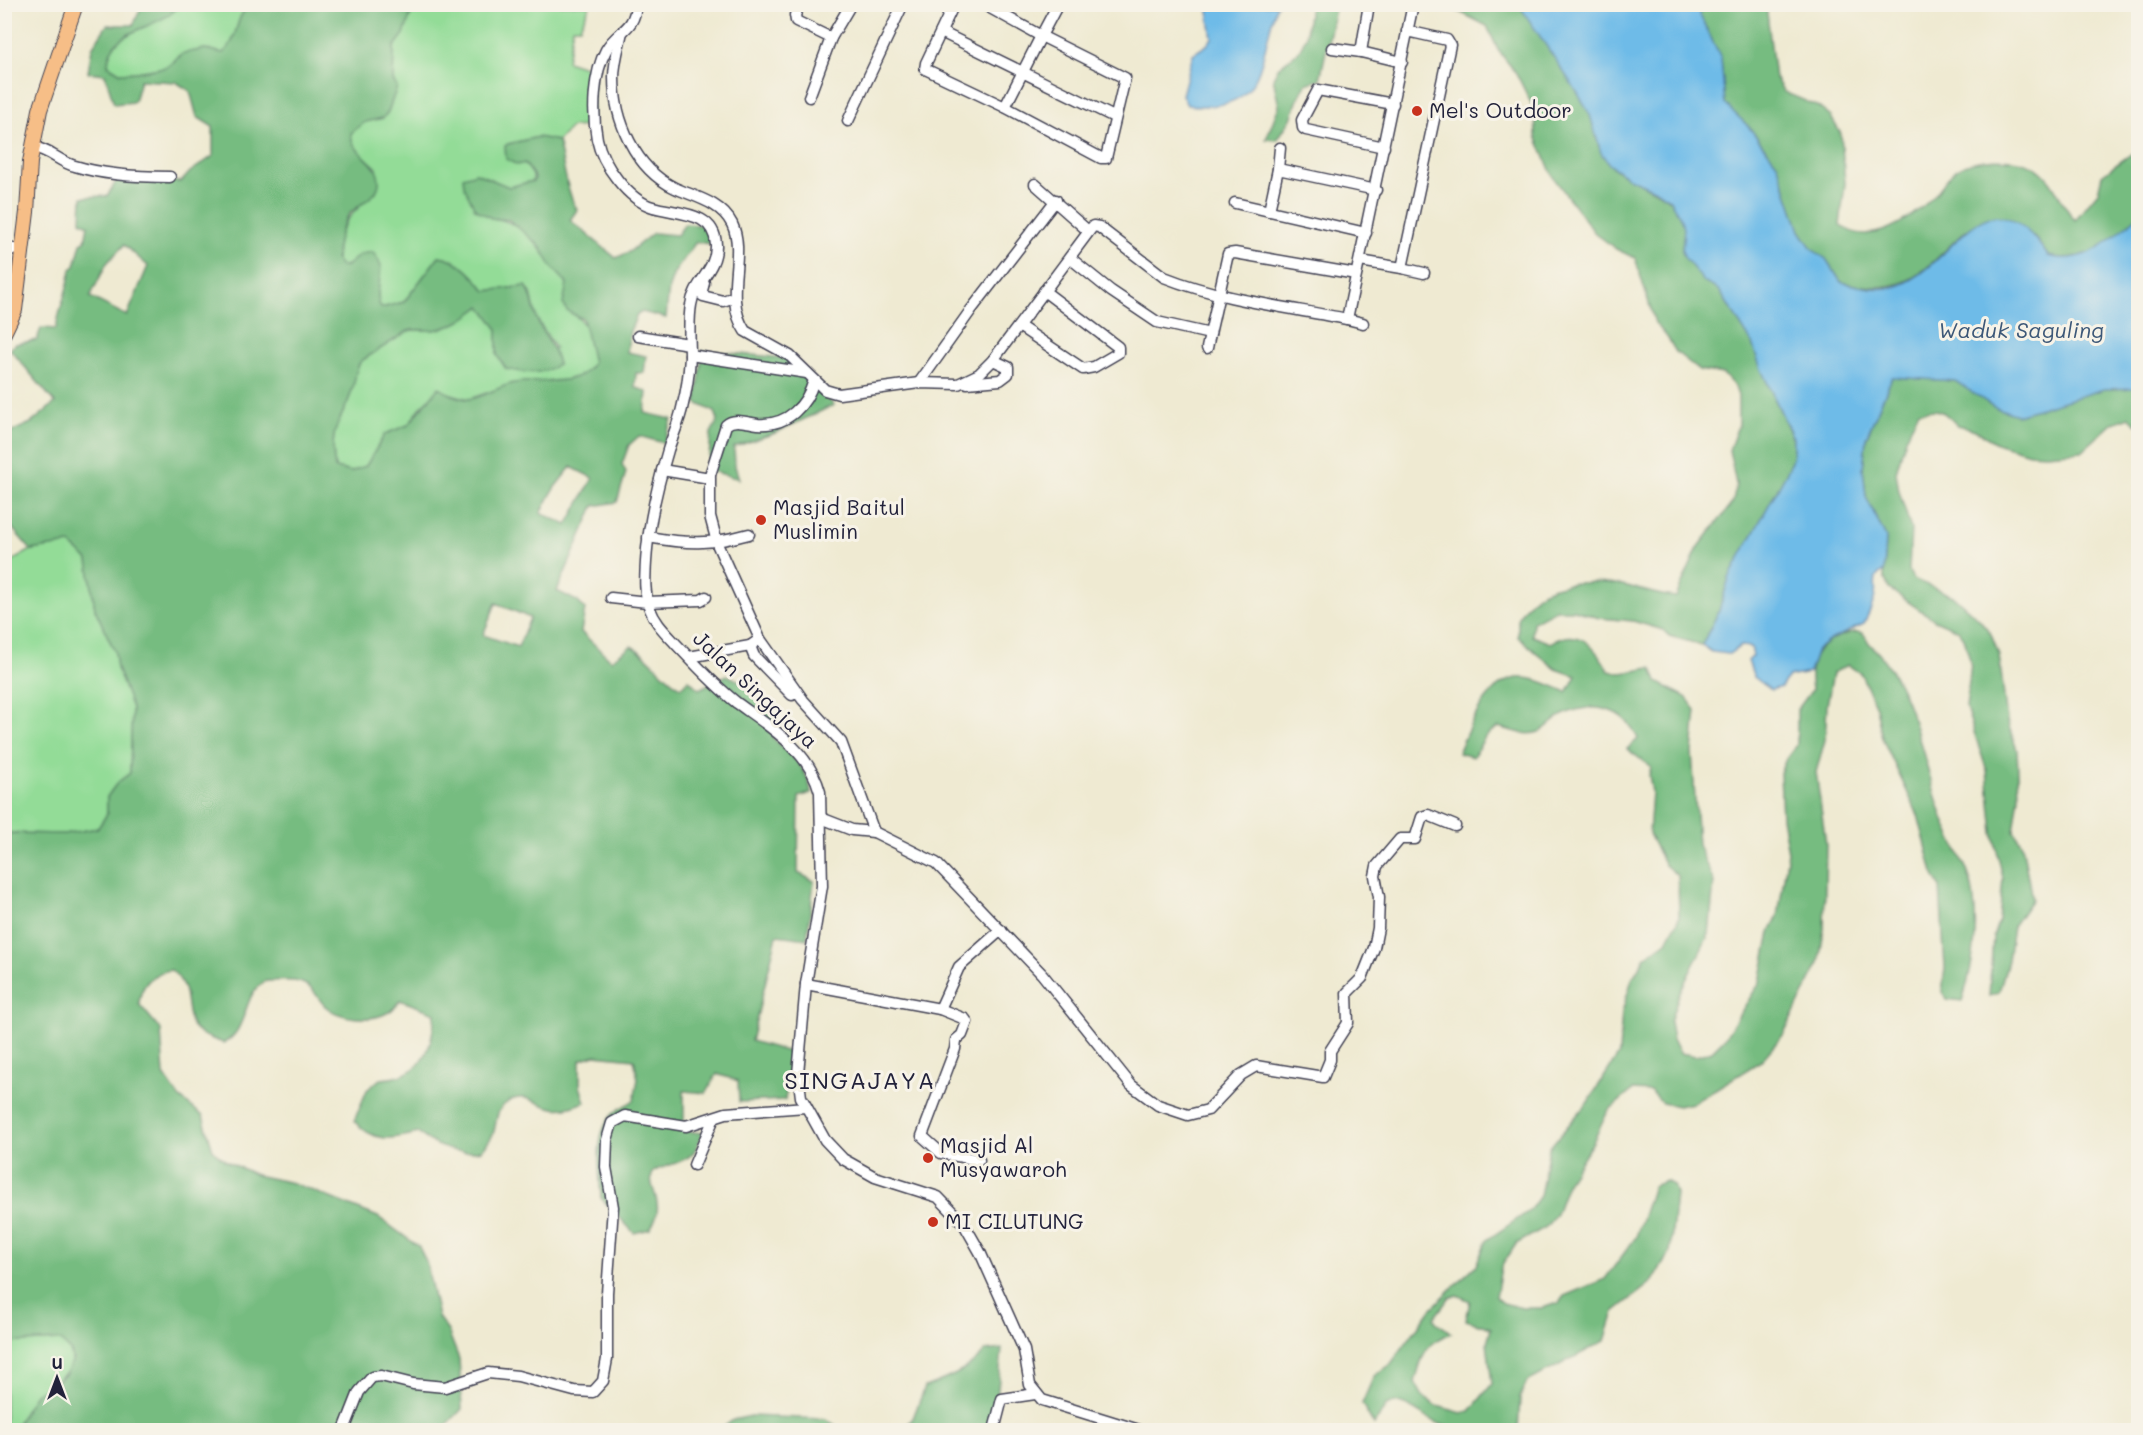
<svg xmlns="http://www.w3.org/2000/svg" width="2143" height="1435" font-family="Mali,sans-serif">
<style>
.green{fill:#93dc97;stroke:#5a7f69;stroke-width:1.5}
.forest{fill:#76bc80;stroke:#4c6f5e;stroke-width:1.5;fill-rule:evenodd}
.water{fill:#6ebbe8;stroke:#486e92;stroke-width:1.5}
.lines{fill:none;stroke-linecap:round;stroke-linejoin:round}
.minor-casing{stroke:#414052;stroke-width:13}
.major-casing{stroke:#414052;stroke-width:16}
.minor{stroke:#fff;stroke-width:10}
.major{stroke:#f6be87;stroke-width:14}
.poi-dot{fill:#c8321e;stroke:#f7f3e8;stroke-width:2}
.labels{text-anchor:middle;stroke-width:6;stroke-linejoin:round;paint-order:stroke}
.poi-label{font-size:21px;fill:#22223b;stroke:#f7f3e8;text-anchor:start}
.street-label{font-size:21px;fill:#22223b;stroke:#f7f3e8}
.water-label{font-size:22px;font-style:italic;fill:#3d5878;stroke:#f7f3e8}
.quarter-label{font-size:24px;letter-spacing:1.5px;fill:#22223b;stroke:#f7f3e8}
</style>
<rect width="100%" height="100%" fill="#f7f3e8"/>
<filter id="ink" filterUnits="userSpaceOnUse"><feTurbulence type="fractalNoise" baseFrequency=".0167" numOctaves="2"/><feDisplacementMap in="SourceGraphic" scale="12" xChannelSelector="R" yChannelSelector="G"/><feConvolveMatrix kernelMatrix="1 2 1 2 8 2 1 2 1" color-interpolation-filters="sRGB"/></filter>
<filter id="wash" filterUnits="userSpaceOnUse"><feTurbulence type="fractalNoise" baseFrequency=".008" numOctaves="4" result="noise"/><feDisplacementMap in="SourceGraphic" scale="24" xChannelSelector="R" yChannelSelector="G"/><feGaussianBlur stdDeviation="1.35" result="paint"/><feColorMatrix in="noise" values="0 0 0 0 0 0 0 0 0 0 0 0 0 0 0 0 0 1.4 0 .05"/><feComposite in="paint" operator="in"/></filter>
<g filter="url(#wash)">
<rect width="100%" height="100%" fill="#efead2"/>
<g class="green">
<path d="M179 5H249C234 18 239 40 223 53L205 49 180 55 167 67 136 72 121 73 108 65C108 27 160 30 179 5Z"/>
<path d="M414 5H590L580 27H573L567 61 594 70 592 126 571 127 558 141 538 137 508 144 533 174V181L509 187 476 173 491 218C532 222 542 257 567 283L568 311C592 324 588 337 593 363L583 375 565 380 515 383 469 399 445 392 423 404 408 425 385 434 366 466 351 472 335 468C328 423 342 425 353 387 355 377 355 369 361 361L408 331C416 329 420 331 428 330 449 327 464 319 482 306L497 328V355L555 348 537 319 531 293 526 286 486 291C474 276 458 258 439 256L404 302 381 308 377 301 381 265 353 263 341 267 336 260C336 226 351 213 376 192L377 168C366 157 351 149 351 133L365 122 383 118 393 80 394 47 404 34Z"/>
<polygon points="70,544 88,560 95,609 115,652 117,668 132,708 130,773 117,783 107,797 107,814 98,828 64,834 5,833 5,565 31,550"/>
<path d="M59 1340C70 1347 74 1355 71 1368L31 1402 13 1430H5L4 1343Z"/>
</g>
<g class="forest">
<path d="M160 5H179C161 31 108 26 108 65L121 73 136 72 167 67 184 53 205 49 223 53C239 40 234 18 249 5H414L404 34 394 47 393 80 397 87 388 112 383 118 365 122 351 133C351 155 379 159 379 182 379 198 356 204 348 216 340 227 336 246 336 260L341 267H345L361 254 372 252C391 268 371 289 381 308L404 302 439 256C458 258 474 276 486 291L526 286C533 296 533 306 536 317 542 334 554 344 558 364 543 376 524 373 506 369L497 355V328L481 306C466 318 453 328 433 330 424 331 417 328 408 331L361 361C355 369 356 377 353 387 342 425 328 423 335 468L351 472 366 466 385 434 408 425 439 387C446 393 460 399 469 399 485 397 499 386 514 383 539 378 578 389 593 363L583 319 567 311 563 304 567 283 551 266 540 246 509 220 491 218 475 209 464 186 463 177 476 173 509 187 533 181 535 178 525 163 517 165 506 159 505 146 508 144 538 137 558 141C564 164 566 190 577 210L570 220 616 258 629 252 653 233 677 235 685 224 701 225 710 235 711 244 696 242 674 273 669 287 666 318 642 312 637 315 630 331 627 352 646 356 644 373H636L635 387 647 392 645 413 672 419 664 443 639 436 629 445 622 464 626 472 617 502 594 506 557 591 577 601 585 609 581 632 611 660 631 646C653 657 660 676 681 687L689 680 699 689 727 675 748 685 779 721 773 738C790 754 809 769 811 793L799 797 798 873 814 881 807 939 777 935 751 1041 793 1053 785 1100 739 1102 738 1081 717 1074 706 1093 684 1091V1131L703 1133C700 1139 697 1149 692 1154 681 1166 656 1165 652 1175 647 1188 668 1203 650 1229L634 1233 601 1198C600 1173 593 1133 613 1114 619 1108 627 1105 634 1100L638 1079 634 1059 595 1055 580 1060V1086L585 1102C575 1106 565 1110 553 1108 536 1105 524 1089 505 1104 495 1111 497 1124 493 1134 491 1139 486 1145 482 1150 456 1155 439 1149 418 1133 391 1140 374 1143 354 1121L367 1090 380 1079C423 1077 432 1051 435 1013L400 1000C397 1004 393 1011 387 1013 370 1022 339 1019 325 1006 316 997 315 988 302 983 292 979 276 981 265 981 260 985 254 990 252 995 243 1012 242 1035 223 1043 214 1039 199 1036 193 1027 182 1009 193 988 171 970 153 972 140 985 139 1004L161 1030 164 1075 179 1097 203 1116 213 1150 226 1161 256 1175 293 1183 378 1217 419 1247 426 1261 438 1317 448 1331 459 1359 462 1409 442 1430H13L35 1394 65 1375 73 1360 71 1351 59 1340 5 1343V833L64 834 98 828 107 814V797L117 783 130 773 132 708 117 668 115 652 95 609 88 560 70 544 31 550 5 520 4 424 11 432 31 423 55 403 10 349 15 344 37 340 41 328 56 329C59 308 68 290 71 269L75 266 81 243 85 241 88 225 81 221 82 197 107 196 119 177 181 182 190 172 213 156V127L197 117 190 91 176 82 140 80 134 102 114 104 105 74 88 72 92 48 107 25H133L142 6 159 8ZM124 245 148 266 127 316 90 297 107 263ZM571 467 593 478 567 525 541 513 555 487ZM496 603 530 618 518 647 483 635Z"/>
<polygon points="1310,5 1336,5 1320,79 1306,84 1298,99 1291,119 1277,140 1266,139 1279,106 1273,78 1278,68 1300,50 1306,36"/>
<path d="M1446 5H1519C1543 39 1569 74 1589 112 1597 128 1595 148 1608 162 1630 188 1679 187 1684 228 1685 235 1682 244 1682 251L1705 283 1719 290 1752 343 1761 369 1793 439V454L1789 468 1729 578 1719 611 1702 645 1669 636 1663 630 1633 621 1599 618 1574 610H1556L1533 622 1532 636 1550 643C1579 625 1595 647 1609 671 1623 676 1637 669 1652 668L1657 682 1686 697 1696 710 1692 752 1698 845 1714 882 1709 934 1679 994 1670 1022 1673 1039 1680 1053 1696 1056 1712 1051 1724 1039 1760 982 1770 932 1778 916 1788 852 1782 818 1780 773 1786 759 1797 745V710L1812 690C1808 664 1814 646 1840 636 1847 634 1855 630 1862 633 1866 635 1867 641 1870 644 1919 692 1921 769 1948 830 1957 851 1970 870 1973 893 1979 929 1973 967 1962 1001L1947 999 1942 992 1945 968 1940 887 1933 873 1918 815 1882 738 1876 707 1861 674 1848 665 1833 673 1827 705 1825 740 1816 772 1826 844 1824 929 1819 963 1783 1035 1761 1061 1693 1103 1678 1106 1662 1103 1650 1091 1633 1090 1608 1111 1593 1142 1568 1181 1556 1214 1546 1227 1516 1244 1501 1267 1496 1297 1503 1303 1522 1308H1541L1559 1303 1564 1296 1605 1279 1636 1237 1653 1186 1666 1181 1673 1185 1676 1194 1670 1252 1653 1281 1614 1312 1605 1341 1527 1382 1520 1398 1518 1430C1490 1430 1463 1434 1437 1423 1422 1417 1412 1405 1395 1402L1386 1406 1374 1425 1362 1404 1374 1376 1390 1365 1431 1309 1476 1265 1487 1240 1529 1211 1540 1196 1549 1148 1588 1102 1619 1054 1622 1012 1632 979 1645 957 1667 941 1679 918 1678 876 1665 865 1649 834 1652 792 1649 775 1651 767 1627 749 1638 739C1624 706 1592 701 1561 716 1553 720 1547 729 1539 732 1526 737 1511 730 1498 727L1485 737 1473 757 1458 753C1469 728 1486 682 1517 678 1534 676 1552 686 1567 692L1576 676 1556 669 1518 637V617C1525 608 1533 596 1544 591 1569 579 1610 581 1635 588 1650 592 1660 596 1676 597L1698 548 1733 502 1736 484 1729 450 1738 426V396L1735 387 1723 374 1699 370 1676 352 1667 337 1655 323 1635 258 1616 249 1595 233 1553 177 1536 136 1535 111 1516 73 1498 50 1487 26ZM1457 1295 1470 1301 1466 1320 1491 1328 1487 1342 1492 1384 1470 1411 1462 1413 1437 1406 1423 1397 1415 1382C1423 1355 1423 1343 1452 1333L1436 1322 1434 1318 1449 1298Z"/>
<path d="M1695 5H1766L1775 78 1784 92 1817 106 1831 117 1841 134 1845 183 1840 225C1870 249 1911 219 1933 197 1941 188 1947 176 1957 169 1975 157 2014 156 2033 166 2055 178 2060 204 2075 220L2098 192 2102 175 2138 149V216C2113 239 2084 266 2048 256L2034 236 1966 230C1922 272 1907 299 1841 282L1826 259 1813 250 1800 231 1777 163 1748 126 1725 104 1721 59Z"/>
<polygon points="703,351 786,358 834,405 775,433 734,447 735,466 739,479 708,470 711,433 718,420 715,412 696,403"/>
<polygon points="1892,377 1955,381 1994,407 2017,415 2104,389 2138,388 2138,425 2129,417 2113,423 2082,451 2046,454 2029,453 1996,443 1975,430 1958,425 1944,413 1936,410 1919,411 1906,438 1896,472 1899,491 1911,529 1909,571 1913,579 1953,596 1979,619 1990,632 1999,655 2007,721 2017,750 2019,796 2014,831 2022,845 2032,899 2013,926 2008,960 1999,992 1989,996 1993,937 1999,920 2003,878 1993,833 1987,771 1966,708 1971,663 1964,638 1958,630 1935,620 1889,589 1884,577 1886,538 1866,497 1863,468 1866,439"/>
<path d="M1002 1349 997 1399 989 1430H903L913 1418 925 1387C949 1378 968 1371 985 1351Z"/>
<polygon points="751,1416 826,1419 842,1430 720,1430 733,1420"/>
</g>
<g class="water">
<path d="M1207 5H1277C1257 62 1268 114 1187 105L1182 95 1193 54 1207 45 1212 38Z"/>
<path d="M1519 5H1695L1721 59 1725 104 1748 126 1777 163 1800 231 1813 250 1826 259 1841 282C1861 287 1880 292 1900 285 1957 265 1984 160 2048 256 2085 267 2113 238 2138 216V388L2104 389 2017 415 1994 407 1955 381 1892 377 1866 438 1863 468 1866 497 1886 538 1884 571C1871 577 1877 584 1875 596 1873 605 1868 615 1864 624L1830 640 1817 650 1809 673 1788 677 1781 687 1771 690 1754 677 1748 661 1753 656 1751 647 1741 646 1729 654 1712 652 1702 645 1719 611 1729 578 1789 468 1793 454V438L1761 369 1752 343 1719 290 1705 283 1685 258 1682 251 1684 228 1678 213 1669 199 1654 189 1629 178 1609 164 1601 153 1590 115 1577 92Z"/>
</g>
</g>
<g filter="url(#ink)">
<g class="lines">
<defs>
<g id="minor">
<path d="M636 4C635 31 617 30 606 50 593 74 592 113 597 139 602 164 628 200 653 207 676 214 715 211 716 245 717 270 694 282 691 305 688 322 690 340 690 357 689 373 687 389 683 404 680 420 673 435 668 450 657 487 648 523 646 562 645 578 644 594 650 609 655 623 666 633 675 643 695 664 715 686 737 703 770 727 809 750 820 792L822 886 806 984 798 1074 801 1097 825 1140 843 1159 875 1177 938 1197 964 1224 980 1252 1024 1350 1030 1385 1042 1400 1139 1430"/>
<polyline points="800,4 795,15 796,21 831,38 851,4"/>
<polyline points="954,4 926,63 925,69 1005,107"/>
<polyline points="983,4 1041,36 1058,4"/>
<polyline points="1369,4 1361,52 1402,62"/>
<path d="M622 32C619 46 614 62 614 77 614 120 635 169 675 188 695 197 721 202 732 224 747 255 722 296 745 331L790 356 825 390 839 394 919 383 958 384 979 374 993 360 1093 226 1099 227 1164 277C1222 300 1286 307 1347 319L1413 4"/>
<polyline points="941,32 1114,117"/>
<polygon points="1041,36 1125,78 1106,158 1101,158 1005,107"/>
<polyline points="1332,48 1361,52"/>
<polyline points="809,97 831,38"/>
<polyline points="848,121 903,4"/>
<path d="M32 147C49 149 59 162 75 166 104 175 139 177 170 177"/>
<polyline points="1384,147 1306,130 1303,128 1302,120 1318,90 1393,104"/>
<polyline points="1278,169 1280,148"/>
<polyline points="1035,184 1087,230"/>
<polyline points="1235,203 1366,233"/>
<polyline points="1269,211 1278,169 1376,190"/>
<polyline points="4,247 22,251"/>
<polyline points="1070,258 1111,291 1157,322 1210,334 1228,254 1235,253 1356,274"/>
<polyline points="1360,261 1402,268 1450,45 1447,40 1407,31"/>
<polyline points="1402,268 1424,273"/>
<polyline points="704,283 701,294 703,296 723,301 734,297"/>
<polyline points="1347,319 1363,323"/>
<polyline points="1019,326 1083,369 1094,367 1118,353 1118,347 1044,291"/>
<polyline points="638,336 689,344"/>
<polyline points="1207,348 1210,334"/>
<polyline points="690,355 807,373"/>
<polyline points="919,383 971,310 1056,200"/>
<polyline points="967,383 1000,380 1008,374 1008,367 993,360"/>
<polyline points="662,470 710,478 710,516 718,546 760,639 803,700 841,742 874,832"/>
<path d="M709 478 726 425C734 417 748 423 758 424 788 426 807 405 814 380"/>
<path d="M648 537C688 544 709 545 749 534"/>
<polyline points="611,598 647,602 701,600 706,597"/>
<polyline points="760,639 750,646 754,656 792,695"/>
<polyline points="689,657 750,646"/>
<polyline points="821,818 852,830 874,832 936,863 1042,974 1131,1085 1158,1105 1188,1115 1208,1110 1241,1075 1256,1066 1323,1077 1330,1060 1330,1051 1348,1023 1347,993 1362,978 1374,948 1378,928 1379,897 1375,876 1377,866 1400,839 1415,839 1422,817 1428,815 1455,826"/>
<polyline points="806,984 940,1009 965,1019 967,1022 962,1035 956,1040 955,1049 922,1136 941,1153 979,1160"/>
<polyline points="940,1009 959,967 1001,930"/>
<polyline points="694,1165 714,1118"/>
<polyline points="344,1430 359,1392 372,1377 381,1376 413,1384 445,1387 488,1373 518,1376 574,1391 593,1392 603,1381 607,1359 607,1293 613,1207 606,1167 607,1140 612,1123 625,1116 686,1126 726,1113 806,1107"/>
<polyline points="994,1430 1002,1399 1035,1394"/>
</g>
<polyline id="major" points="4,333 15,310 27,212 30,162 40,110 76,4"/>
</defs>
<use href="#minor" class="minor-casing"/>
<use href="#major" class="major-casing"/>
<use href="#minor" class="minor"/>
<use href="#major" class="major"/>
</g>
</g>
<g class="poi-dot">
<circle cx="1417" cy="111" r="6"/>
<circle cx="761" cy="520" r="6"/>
<circle cx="928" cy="1158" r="6"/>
<circle cx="933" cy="1222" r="6"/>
</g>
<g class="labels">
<g class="poi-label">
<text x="1429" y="118">Mel's Outdoor</text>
<text x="773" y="515">Masjid Baitul<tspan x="773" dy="24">Muslimin</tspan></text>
<text x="940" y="1153">Masjid Al<tspan x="940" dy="24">Musyawaroh</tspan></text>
<text x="945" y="1229">MI CILUTUNG</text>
</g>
<g class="street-label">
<text transform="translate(755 690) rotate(43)" y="7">Jalan Singajaya</text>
</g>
<g class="water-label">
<text x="2021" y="338">Waduk Saguling</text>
</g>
<g class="quarter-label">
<text x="860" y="1089">SINGAJAYA</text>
</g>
</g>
<rect width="2143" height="1435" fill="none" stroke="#f7f3e8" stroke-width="24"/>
<g transform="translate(57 1378)" stroke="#f7f3e8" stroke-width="4.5" paint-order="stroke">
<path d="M0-4.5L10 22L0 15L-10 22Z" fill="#22223b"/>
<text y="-9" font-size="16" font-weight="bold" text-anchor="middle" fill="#22223b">U</text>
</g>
</svg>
